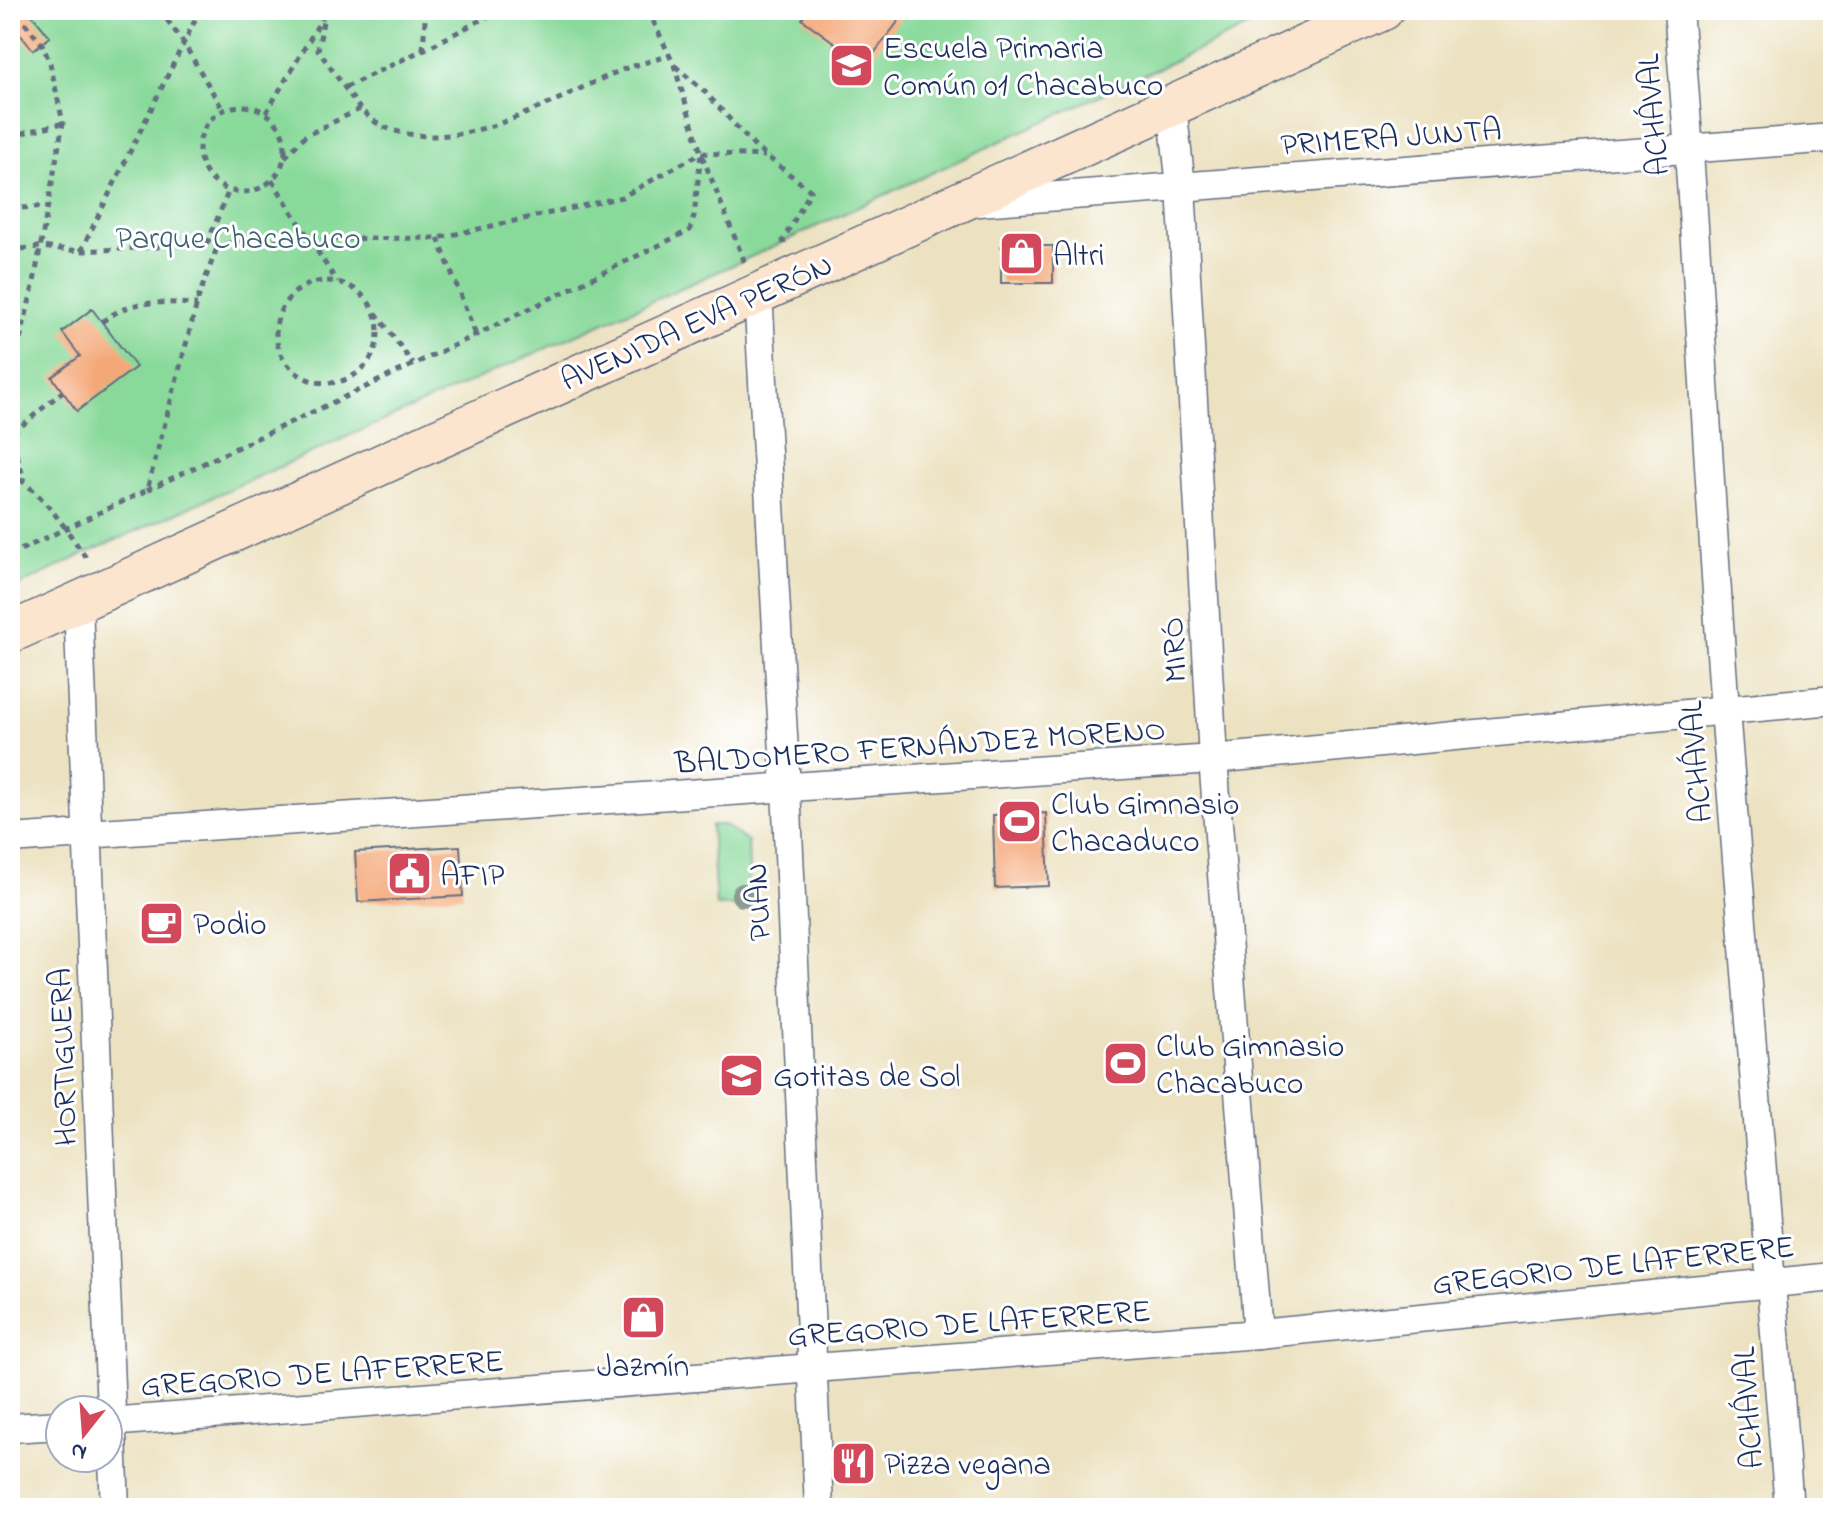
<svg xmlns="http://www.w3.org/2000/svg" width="1843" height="1518" font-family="'Indie Flower',sans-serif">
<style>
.green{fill:#88d99a;stroke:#52847c;stroke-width:2}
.building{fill:#f4a878}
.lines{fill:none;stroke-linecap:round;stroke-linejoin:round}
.street-casing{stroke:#646e81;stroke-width:31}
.secondary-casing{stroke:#646e81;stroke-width:43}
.path{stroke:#646e81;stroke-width:5;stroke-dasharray:6 6;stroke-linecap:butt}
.street{stroke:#fff;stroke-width:28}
.secondary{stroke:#fbe5cf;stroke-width:40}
.tree{fill:#8b9c94}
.labels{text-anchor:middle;stroke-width:6;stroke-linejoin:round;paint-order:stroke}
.poi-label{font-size:32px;fill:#1b2f5e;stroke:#fff;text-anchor:start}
.street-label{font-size:32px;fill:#1b2f5e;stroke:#fff}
.park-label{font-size:32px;fill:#3c6270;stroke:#fff}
</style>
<rect width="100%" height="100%" fill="#fff"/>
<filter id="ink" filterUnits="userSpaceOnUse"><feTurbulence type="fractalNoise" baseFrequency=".0125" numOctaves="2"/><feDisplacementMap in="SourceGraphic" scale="16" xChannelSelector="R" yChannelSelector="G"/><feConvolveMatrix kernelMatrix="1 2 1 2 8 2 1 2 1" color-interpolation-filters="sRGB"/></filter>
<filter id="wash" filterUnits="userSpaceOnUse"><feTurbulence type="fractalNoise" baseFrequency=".006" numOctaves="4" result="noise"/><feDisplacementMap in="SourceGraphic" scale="32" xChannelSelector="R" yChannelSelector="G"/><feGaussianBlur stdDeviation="1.8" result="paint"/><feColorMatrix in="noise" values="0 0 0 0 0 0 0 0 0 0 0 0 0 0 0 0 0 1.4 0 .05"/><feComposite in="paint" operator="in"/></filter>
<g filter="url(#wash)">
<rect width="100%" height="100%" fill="#ece2c1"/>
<g class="green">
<polygon points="10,10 1284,10 744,260 82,555 10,590"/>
<polygon points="711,825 724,825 748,842 750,905 716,906"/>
</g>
<g id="blocks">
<g class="building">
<polygon points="20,10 28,10 50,37 33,50 10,22 10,19"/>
<polygon points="808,10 907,10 865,65 802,19"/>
<rect x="1001" y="246" width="52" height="37"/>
<polygon points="92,309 136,367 77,411 52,377 80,356 62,332"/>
<polygon points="1046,813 1049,886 995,888 993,815"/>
<polygon points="460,846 463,896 358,902 355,852"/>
</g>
</g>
</g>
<g filter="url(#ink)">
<use href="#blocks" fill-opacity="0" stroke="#646e81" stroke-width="2"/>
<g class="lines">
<defs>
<g id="street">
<path d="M1678 10C1698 243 1708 477 1725 710 1744 976 1770 1242 1789 1508"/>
<polyline points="1172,106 1181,186 1213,759 1258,1334"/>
<polyline points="979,202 1833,138"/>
<polyline points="758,293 786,788 819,1508"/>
<polyline points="78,604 115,1508"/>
<polyline points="10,839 1213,759 1833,700"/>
<polyline points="108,1422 1258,1334 1833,1277"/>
<polyline points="10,1428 60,1425"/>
</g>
<polyline id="secondary" points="10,633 1383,10"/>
</defs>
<use href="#street" class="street-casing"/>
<use href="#secondary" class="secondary-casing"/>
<g class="path">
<polyline points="160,10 183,42 223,110"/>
<polyline points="325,10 318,50 360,109"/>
<polyline points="648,10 674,65 701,153 745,263"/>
<polyline points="423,50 425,20"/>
<polyline points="675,66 706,93 755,147 811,191 783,240 784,244"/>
<polyline points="346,87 431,46 500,10"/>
<circle cx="242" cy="149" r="43"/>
<polyline points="266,113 324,15"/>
<polyline points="10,136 63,123"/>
<path d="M285 157 305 136 360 109C367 115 375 123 384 127 461 158 548 101 617 72 633 65 652 61 670 55"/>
<polyline points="272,180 337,282"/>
<polyline points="10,209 46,206"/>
<polyline points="438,238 476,335"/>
<polyline points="207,244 229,190"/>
<polyline points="10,250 40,247 81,251 309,239 438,238 622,197 701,153 765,156"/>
<polyline points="81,251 200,10"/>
<circle cx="327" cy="332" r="51"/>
<polyline points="376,313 413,364"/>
<path d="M102 322C133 297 160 303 197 304"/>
<polyline points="11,432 24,480"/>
<polyline points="13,433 62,392"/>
<polyline points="12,434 10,382 34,282 63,123 50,63 42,44 14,10"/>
<path d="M10 473C42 491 66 529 87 559"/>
<polyline points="147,490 476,335 690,230 694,216 701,154"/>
<polyline points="10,555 147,490 199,296 218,245"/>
</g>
<use href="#street" class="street"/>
<use href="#secondary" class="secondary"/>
</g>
<circle class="tree" cx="743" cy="895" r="12"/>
</g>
<defs>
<symbol id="school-square" viewBox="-11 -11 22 22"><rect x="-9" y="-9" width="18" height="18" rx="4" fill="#d1495b" stroke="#fff"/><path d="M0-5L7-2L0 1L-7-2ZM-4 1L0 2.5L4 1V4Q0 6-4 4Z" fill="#fff"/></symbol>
<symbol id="shop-square" viewBox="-11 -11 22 22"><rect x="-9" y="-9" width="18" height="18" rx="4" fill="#d1495b" stroke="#fff"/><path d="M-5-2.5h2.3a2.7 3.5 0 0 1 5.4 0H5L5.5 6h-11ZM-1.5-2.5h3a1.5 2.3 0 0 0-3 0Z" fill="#fff"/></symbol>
<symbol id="stadium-square" viewBox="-11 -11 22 22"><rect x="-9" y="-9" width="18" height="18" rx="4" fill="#d1495b" stroke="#fff"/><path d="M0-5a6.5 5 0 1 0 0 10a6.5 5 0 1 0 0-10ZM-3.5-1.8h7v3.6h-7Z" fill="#fff"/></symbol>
<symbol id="civic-square" viewBox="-11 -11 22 22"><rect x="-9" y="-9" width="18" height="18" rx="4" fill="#d1495b" stroke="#fff"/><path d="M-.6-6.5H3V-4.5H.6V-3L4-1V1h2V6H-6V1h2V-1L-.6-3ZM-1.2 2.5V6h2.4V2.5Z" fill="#fff"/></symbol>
<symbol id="cafe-square" viewBox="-11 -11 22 22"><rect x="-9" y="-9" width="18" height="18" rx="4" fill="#d1495b" stroke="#fff"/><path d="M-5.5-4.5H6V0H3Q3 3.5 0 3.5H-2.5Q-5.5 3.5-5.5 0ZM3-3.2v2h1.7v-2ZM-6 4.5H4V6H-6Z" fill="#fff"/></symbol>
<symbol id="restaurant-square" viewBox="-11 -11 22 22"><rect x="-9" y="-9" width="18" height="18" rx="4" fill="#d1495b" stroke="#fff"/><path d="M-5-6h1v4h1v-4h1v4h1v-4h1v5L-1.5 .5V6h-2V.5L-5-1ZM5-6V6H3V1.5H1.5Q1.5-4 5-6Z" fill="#fff"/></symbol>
</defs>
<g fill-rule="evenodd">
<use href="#school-square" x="826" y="40" width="51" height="51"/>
<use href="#shop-square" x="996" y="228" width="51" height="51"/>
<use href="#stadium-square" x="994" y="796" width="51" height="51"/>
<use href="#civic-square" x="384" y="848" width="51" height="51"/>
<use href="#cafe-square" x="136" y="898" width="51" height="51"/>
<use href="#stadium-square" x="1100" y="1038" width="51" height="51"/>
<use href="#school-square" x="716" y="1050" width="51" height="51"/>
<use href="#shop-square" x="618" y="1292" width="51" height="51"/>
<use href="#restaurant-square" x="828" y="1438" width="51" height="51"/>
</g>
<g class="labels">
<g class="poi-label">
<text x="883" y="58">Escuela Primaria<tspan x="883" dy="37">Común 01 Chacabuco</tspan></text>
<text x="1053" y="265">Altri</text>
<text x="1051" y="814">Club Gimnasio<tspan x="1051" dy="37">Chacaduco</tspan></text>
<text x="440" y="885">AFIP</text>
<text x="193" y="934">Podio</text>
<text x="1156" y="1056">Club Gimnasio<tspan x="1156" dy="37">Chacabuco</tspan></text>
<text x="773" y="1086">Gotitas de Sol</text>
<text x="643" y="1376" text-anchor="middle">Jazmín</text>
<text x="884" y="1474">Pizza vegana</text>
</g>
<g class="street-label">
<text transform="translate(1652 115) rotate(-95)" y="11">ACHÁVAL</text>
<text transform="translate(1391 136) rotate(-4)" y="11">PRIMERA JUNTA</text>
<text transform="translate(696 321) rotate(-24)" y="11">AVENIDA EVA PERÓN</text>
<text transform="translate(1173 650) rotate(-93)" y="11">MIRÓ</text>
<text transform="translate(920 745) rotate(-4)" y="11">BALDOMERO FERNÁNDEZ MORENO</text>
<text transform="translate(1695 762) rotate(-95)" y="11">ACHÁVAL</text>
<text transform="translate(757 902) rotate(-93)" y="11">PUAN</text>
<text transform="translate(62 1057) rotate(-92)" y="11">HORTIGUERA</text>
<text transform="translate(1613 1264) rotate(-6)" y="11">GREGORIO DE LAFERRERE</text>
<text transform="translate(969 1322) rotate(-4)" y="11">GREGORIO DE LAFERRERE</text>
<text transform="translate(322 1372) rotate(-4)" y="11">GREGORIO DE LAFERRERE</text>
<text transform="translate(1747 1408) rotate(-94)" y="11">ACHÁVAL</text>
</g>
<g class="park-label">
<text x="238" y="248">Parque Chacabuco</text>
</g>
</g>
<rect width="1843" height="1518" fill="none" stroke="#fff" stroke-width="40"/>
<g transform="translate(84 1434) rotate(197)"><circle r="38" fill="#ffffff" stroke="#a4acbf" stroke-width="2"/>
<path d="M0-6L14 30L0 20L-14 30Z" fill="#d1495b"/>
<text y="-12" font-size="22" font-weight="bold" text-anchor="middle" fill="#1b2f5e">N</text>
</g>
</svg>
